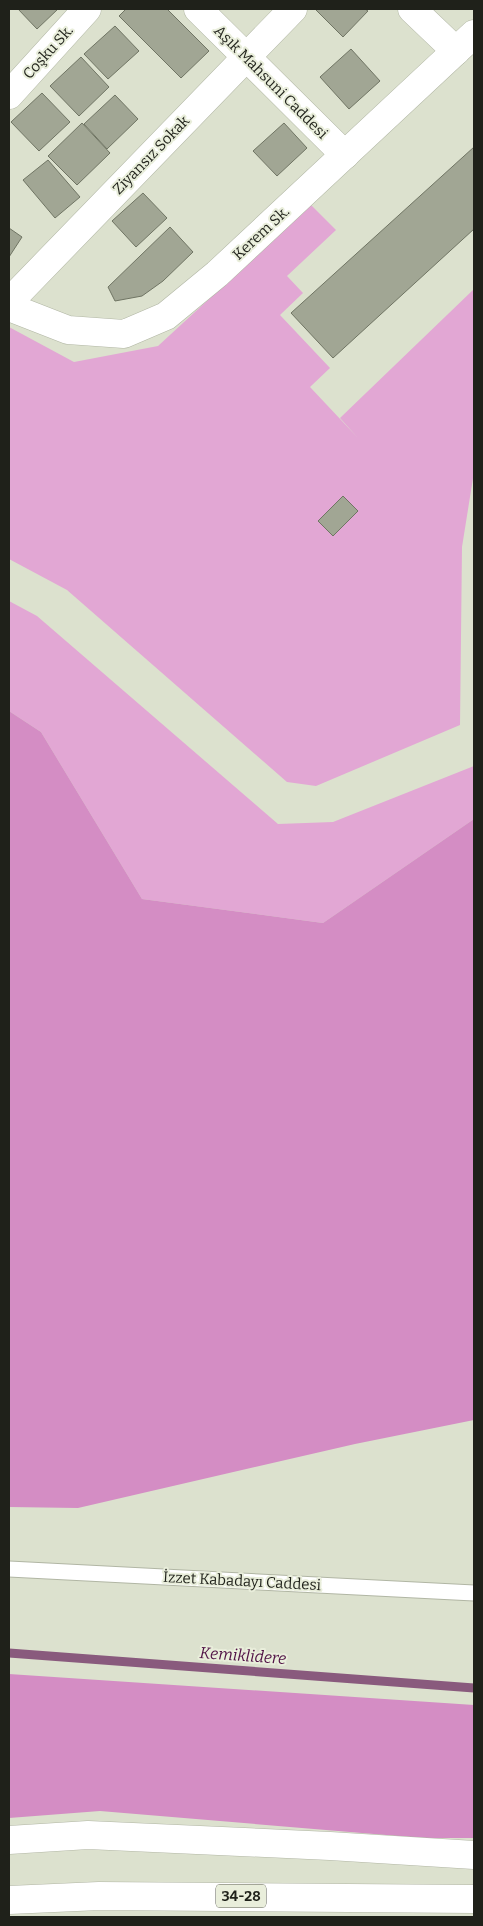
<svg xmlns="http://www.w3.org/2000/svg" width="483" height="1926" font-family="Bitter,serif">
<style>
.green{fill:#e2a7d4}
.forest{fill:#d48dc4}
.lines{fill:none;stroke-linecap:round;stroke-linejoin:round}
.stream{stroke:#895a7d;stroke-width:9}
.building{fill:#a1a694;stroke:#707564}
.service-casing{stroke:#b1b6a4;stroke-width:17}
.minor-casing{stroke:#b1b6a4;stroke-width:29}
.motorway-casing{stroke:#b1b6a4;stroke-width:29}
.service{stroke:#fff;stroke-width:15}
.minor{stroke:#fff;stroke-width:28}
.motorway{stroke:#fff;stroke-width:28}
.labels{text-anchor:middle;stroke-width:4;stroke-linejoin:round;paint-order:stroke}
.shield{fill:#e9eedb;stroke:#5c5e54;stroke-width:1}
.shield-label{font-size:14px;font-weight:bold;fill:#1f211a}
.street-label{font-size:15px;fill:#1f211a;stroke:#e9eedb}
.water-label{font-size:16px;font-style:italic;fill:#4f1044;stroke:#e9eedb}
</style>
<rect width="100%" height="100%" fill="#dce1ce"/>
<g class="green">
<polygon points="311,205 336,230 287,276 303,293 280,315 330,368 310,387 358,438 340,418 474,289 474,472 462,547 460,725 316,786 287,782 67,590 9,559 9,327 74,362 158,346"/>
<polygon points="9,601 37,616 278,824 333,822 474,766 474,819 323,923 142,899 41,732 9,711"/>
</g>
<g class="forest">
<polygon points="9,711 41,732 142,899 323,923 474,819 474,1420 355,1444 78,1508 9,1507"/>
<polygon points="9,1674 474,1705 474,1838 422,1838 100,1811 9,1818"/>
</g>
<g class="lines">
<polyline class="stream" points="9,1653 474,1688"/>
</g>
<g class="building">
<polygon points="18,9 58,9 37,29"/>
<polygon points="126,9 167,9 209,51 181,78 119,16"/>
<polygon points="315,9 365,9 368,11 343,37"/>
<polygon points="115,26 139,51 108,79 84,54"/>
<polygon points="351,49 380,81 349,109 320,77"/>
<polygon points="81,57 109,87 79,116 50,86"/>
<polygon points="42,93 70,122 39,151 11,122"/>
<polygon points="115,95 138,119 107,149 84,124"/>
<polygon points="82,123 110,153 77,185 48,156"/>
<polygon points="284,123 307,148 277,176 253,151"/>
<polygon points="474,147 474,229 333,358 291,313"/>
<polygon points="48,160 80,197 55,218 23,180"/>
<polygon points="143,193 167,218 136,247 112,221"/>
<polygon points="170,227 193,252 163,281 142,296 115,301 108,287"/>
<polygon points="9,228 22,237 9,257"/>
<polygon points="343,496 358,511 333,536 318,521"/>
</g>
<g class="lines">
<defs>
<polyline id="service" points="9,1569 474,1593"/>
<g id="minor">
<polyline points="198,9 345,155"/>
<polyline points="412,9 456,51"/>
<polyline points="9,95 87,9"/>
<polyline points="9,302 293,9"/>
<polyline points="9,307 68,330 124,334 166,316 217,274 474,34"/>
</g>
<g id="motorway">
<polyline points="9,1840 88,1835 330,1846 474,1855"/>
<polyline points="9,1900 99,1896 474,1899"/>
</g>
</defs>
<use href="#service" class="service-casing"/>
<use href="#minor" class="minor-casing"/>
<use href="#motorway" class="motorway-casing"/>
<use href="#service" class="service"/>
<use href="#minor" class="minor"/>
<use href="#motorway" class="motorway"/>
</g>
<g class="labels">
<rect class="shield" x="216" y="1884.5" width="50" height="23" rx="4"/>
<g class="shield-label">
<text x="241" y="1901">34-28</text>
</g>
<g class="street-label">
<text transform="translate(48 52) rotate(-48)" y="5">Coşku Sk.</text>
<text transform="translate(271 82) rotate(45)" y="5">Aşık Mahsuni Caddesi</text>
<text transform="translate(151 155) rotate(-46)" y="5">Ziyansız Sokak</text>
<text transform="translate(261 233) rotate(-43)" y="5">Kerem Sk.</text>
<text transform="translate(242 1581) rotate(3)" y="5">İzzet Kabadayı Caddesi</text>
</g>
<g class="water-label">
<text transform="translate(243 1655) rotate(4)" y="6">Kemiklidere</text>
</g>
</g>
<rect width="483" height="1926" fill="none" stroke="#1f211a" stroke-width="20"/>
</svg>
